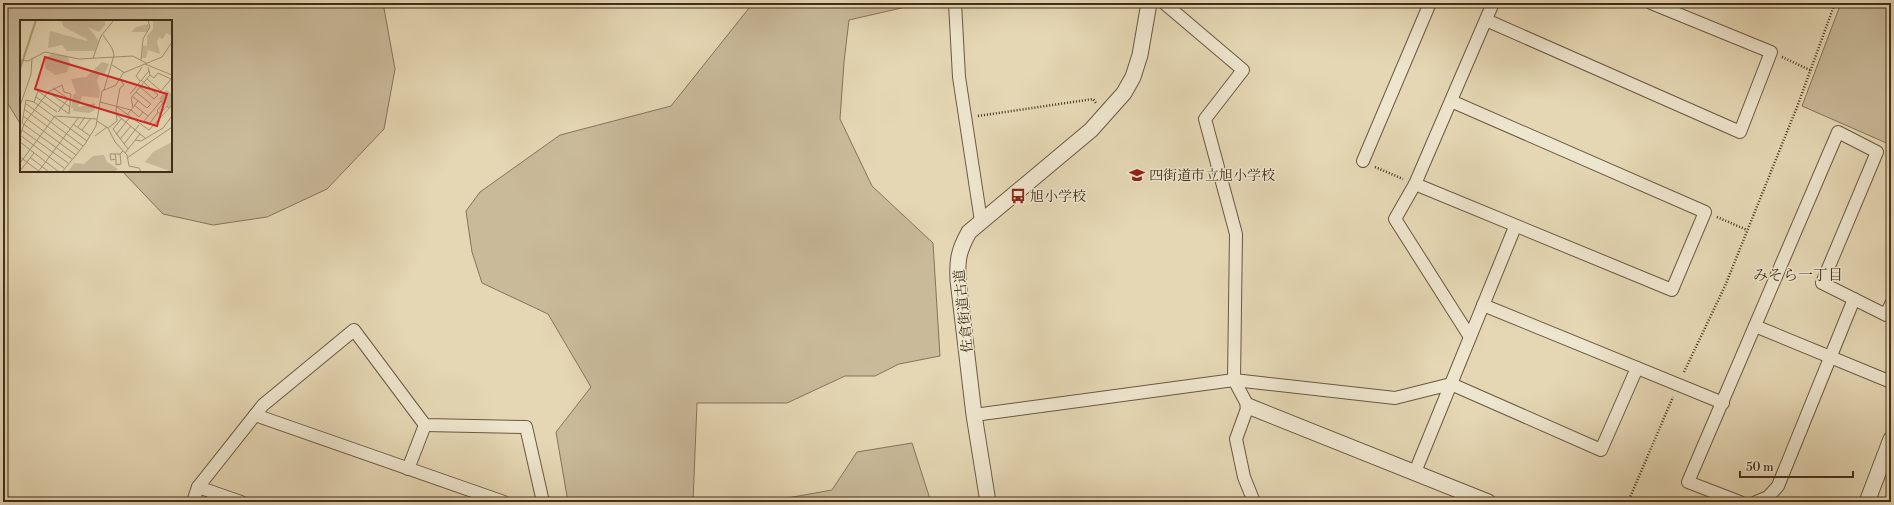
<svg xmlns="http://www.w3.org/2000/svg" width="1894" height="505" font-family="'Libre Bodoni','Noto Serif JP',serif">
<style>
.green{fill:#c9ba9a;stroke:#85745a}
.lines{fill:none;stroke-linecap:round;stroke-linejoin:round}
.minor-casing{stroke:#6a5940;stroke-width:14}
.tertiary-casing{stroke:#6a5940;stroke-width:17}
.path{stroke:#412f19;stroke-width:2.5;stroke-dasharray:1 2;stroke-linecap:butt}
.minor{stroke:#eee5ce;stroke-width:12}
.tertiary{stroke:#eee5ce;stroke-width:15}
.labels{text-anchor:middle;stroke-width:3;stroke-linejoin:round;paint-order:stroke}
.poi-label{font-size:14px;fill:#412f19;stroke:#eee5ce;text-anchor:start}
.street-label{font-size:14px;fill:#412f19;stroke:#eee5ce}
.neighbourhood-label{font-size:15px;fill:#412f19;stroke:#eee5ce}
.inset-river{fill:none;stroke:#ad9e7f;stroke-width:2}
.inset-road{fill:none;stroke:#a39476;stroke-width:1}
.view{fill:#d62828;fill-opacity:0.15;stroke:#d62828;stroke-width:2}
.inset-edge{fill:none;stroke:#412f19;stroke-width:2}
</style>
<rect width="100%" height="100%" fill="#e5d7b4"/>
<filter id="stains"><feTurbulence type="fractalNoise" baseFrequency=".005" numOctaves="4"/><feColorMatrix values="0 0 0 0 .2 0 0 0 0 .09 0 0 0 0 .02 0 0 0 .5 -.17"/></filter>
<radialGradient id="worn" r=".72"><stop offset=".6" stop-color="#630" stop-opacity="0"/><stop offset="1" stop-color="#630" stop-opacity=".3"/></radialGradient>
<g class="green">
<polygon points="11,3 383,3 395,69 384,129 327,189 267,217 213,225 163,214 122,171 171,171 171,21 21,21 21,125 5,99 3,87 3,15"/>
<polygon points="753,3 923,3 849,20 844,62 840,119 872,186 933,243 940,356 899,364 875,376 845,376 787,403 697,403 693,502 568,502 556,432 591,387 548,314 482,283 472,252 466,211 480,192 560,135 671,106"/>
<polygon points="1841,3 1891,3 1891,145 1802,106"/>
<polygon points="912,443 931,502 765,502 832,490 857,452"/>
</g>
<g class="lines">
<defs>
<g id="minor">
<polyline points="955,3 959,77 981,221"/>
<polyline points="1164,3 1243,70 1205,119 1236,234 1234,380 1248,406 1236,439 1244,477 1254,502"/>
<polyline points="1486,20 1740,132 1771,52 1651,3"/>
<polyline points="1363,161 1430,3"/>
<polyline points="1415,184 1672,290 1705,212 1451,101"/>
<polyline points="1483,305 1723,403"/>
<polyline points="1755,326 1891,382"/>
<polyline points="1470,337 1395,219 1415,184 1493,3"/>
<polyline points="255,415 504,502"/>
<polyline points="974,415 1234,380 1395,398 1451,384 1601,450 1637,368"/>
<polyline points="408,469 425,425"/>
<polyline points="1415,472 1515,227"/>
<polyline points="198,487 241,502"/>
<polyline points="193,502 198,487 263,405 354,330 425,425 526,427 543,502"/>
<polyline points="1740,502 1688,482 1838,132 1877,152 1822,283 1886,315 1891,304"/>
<polyline points="1756,502 1768,497 1778,486 1854,299"/>
</g>
<g id="tertiary">
<polyline points="1248,406 1488,502"/>
<path d="M988 502 974 415 958 280C957 259 959 250 969 232L1091 130 1124 93 1133 77 1140 55 1149 3"/>
<polyline points="1867,502 1891,439"/>
</g>
</defs>
<use href="#minor" class="minor-casing"/>
<use href="#tertiary" class="tertiary-casing"/>
<g class="path">
<polyline points="1782,57 1810,70"/>
<polyline points="978,116 1093,99 1096,103"/>
<polyline points="1375,167 1403,179"/>
<polyline points="1717,217 1747,230"/>
<polyline points="1684,372 1725,286 1797,107 1835,3"/>
<polyline points="1628,502 1673,397"/>
</g>
<use href="#minor" class="minor"/>
<use href="#tertiary" class="tertiary"/>
</g>
<defs>
<symbol id="school-bare" viewBox="-9 -9 18 18"><path d="M0-5L7-2L0 1L-7-2ZM-4 1L0 2.5L4 1V4Q0 6-4 4Z" fill="#8f2418" stroke="#eee5ce" stroke-width="2.5" paint-order="stroke"/></symbol>
<symbol id="bus-bare" viewBox="-9 -9 18 18"><path d="M-5-6H5V4H4V6H2V4H-2V6H-4V4H-5ZM-3.5-4V0h7V-4ZM-3.5 1.2v1.5H-2V1.2ZM2 1.2v1.5H3.5V1.2Z" fill="#8f2418" stroke="#eee5ce" stroke-width="2.5" paint-order="stroke"/></symbol>
</defs>
<g fill-rule="evenodd">
<use href="#school-bare" x="1126" y="164" width="22" height="22"/>
<use href="#bus-bare" x="1007" y="185" width="22" height="22"/>
</g>
<g class="labels">
<g class="poi-label">
<text x="1149" y="180">四街道市立旭小学校</text>
<text x="1030" y="201">旭小学校</text>
</g>
<g class="street-label">
<text transform="translate(963 311) rotate(-96)" y="5">佐倉街道古道</text>
</g>
<g class="neighbourhood-label">
<text x="1798" y="280">みそら一丁目</text>
</g>
</g>
<g transform="translate(20 20)">
<rect width="152" height="152" fill="#e5d7b4"/>
<path d="M41 0H85V5L79 12 68 7 79 21 75 31H47L42 25 28 28 30 11 67 21V19L44 7ZM133 0H152V16L146 13 143 19 139 17 137 22 140 34 128 30 126 38H122L123 25 127 26V16L133 9ZM128 4 130 8 127 12H111L116 7ZM32 34 47 36 50 43 47 52 35 55 25 48V38ZM82 42 89 44 84 55H79L77 61 80 71 79 78 62 76 58 87 75 83V90L69 93 53 91V88H51L53 75 56 73 51 59 66 57ZM146 70 152 74V84L149 88 139 79ZM152 122V152L125 142 133 132ZM84 135 87 142 98 149 94 152H48L54 143 64 144 73 136Z" fill="#c9ba9a"/>
<path class="inset-river" d="M0 49 16 0"/>
<path class="inset-road" d="M83 15 92 28 94 35 84 70M73 38 81 16 94 0M0 40 8 41 25 32 59 39 113 36 126 43M121 40 123 19 130 7 128 0M125 44 152 55M92 45 105 53M128 47 130 55 134 58 138 53 151 59M127 59 141 71 151 59M120 61 116 56 122 47M120 67 134 79 138 75 121 60M33 68 50 80M28 72 50 87M110 74 129 51M112 76 127 88 131 84 116 72M16 77 37 92M14 82 67 121M80 82 111 90 119 97 123 92M5 83 63 126M114 85 128 96M0 86 11 54 12 38M97 87 129 110 152 85M113 87 111 78 130 55M4 89 59 130M38 92 48 79M138 92 130 103 124 101 141 81 143 83 137 91 140 94 147 86 149 89M49 94 18 71 14 82 6 80 2 103 52 139M96 94 125 118M107 95 118 81M3 96 56 135M102 98 93 109 108 129M77 101 88 108 95 122 107 135 109 146 119 148 121 152M53 104 70 116M58 107 65 97M88 108 97 101 96 89 100 68 104 65 100 59M2 110 48 143M62 110 71 98M0 115 44 148M96 115 110 97M0 116 4 104 28 72 42 65 44 72 51 74 49 94M75 116 87 107M100 119 111 106M115 120 121 121 143 108 152 96M0 122 39 152M104 124 119 105M105 133 120 114M95 134 96 139 91 140 90 134H100L103 131M0 137 20 152M11 138 29 152M107 138 152 107M96 139V145L101 144 100 134M0 143 35 96 77 99M0 151 14 133M18 152 59 97M42 152 65 124 76 106 82 71 96 65 103 53 142 37 152 22"/>
<path class="view" d="M25 37 147 74 137 106 15 69Z"/>
<rect width="152" height="152" class="inset-edge"/>
</g>
<rect width="1894" height="505" fill="none" stroke="#e5d7b4" stroke-width="16"/>
<rect x="4" y="4" width="1886" height="497" fill="none" stroke="#412f19" stroke-width="2"/>
<rect x="8" y="8" width="1878" height="489" fill="none" stroke="#412f19"/>
<path d="M1740 471v6h113v-6" fill="none" stroke="#412f19" stroke-width="2"/>
<text x="1746" y="471" font-size="12" fill="#412f19" stroke="#eee5ce" stroke-width="3" paint-order="stroke">50 m</text>
<rect width="100%" height="100%" filter="url(#stains)"/>
<rect width="100%" height="100%" fill="url(#worn)"/>
</svg>
